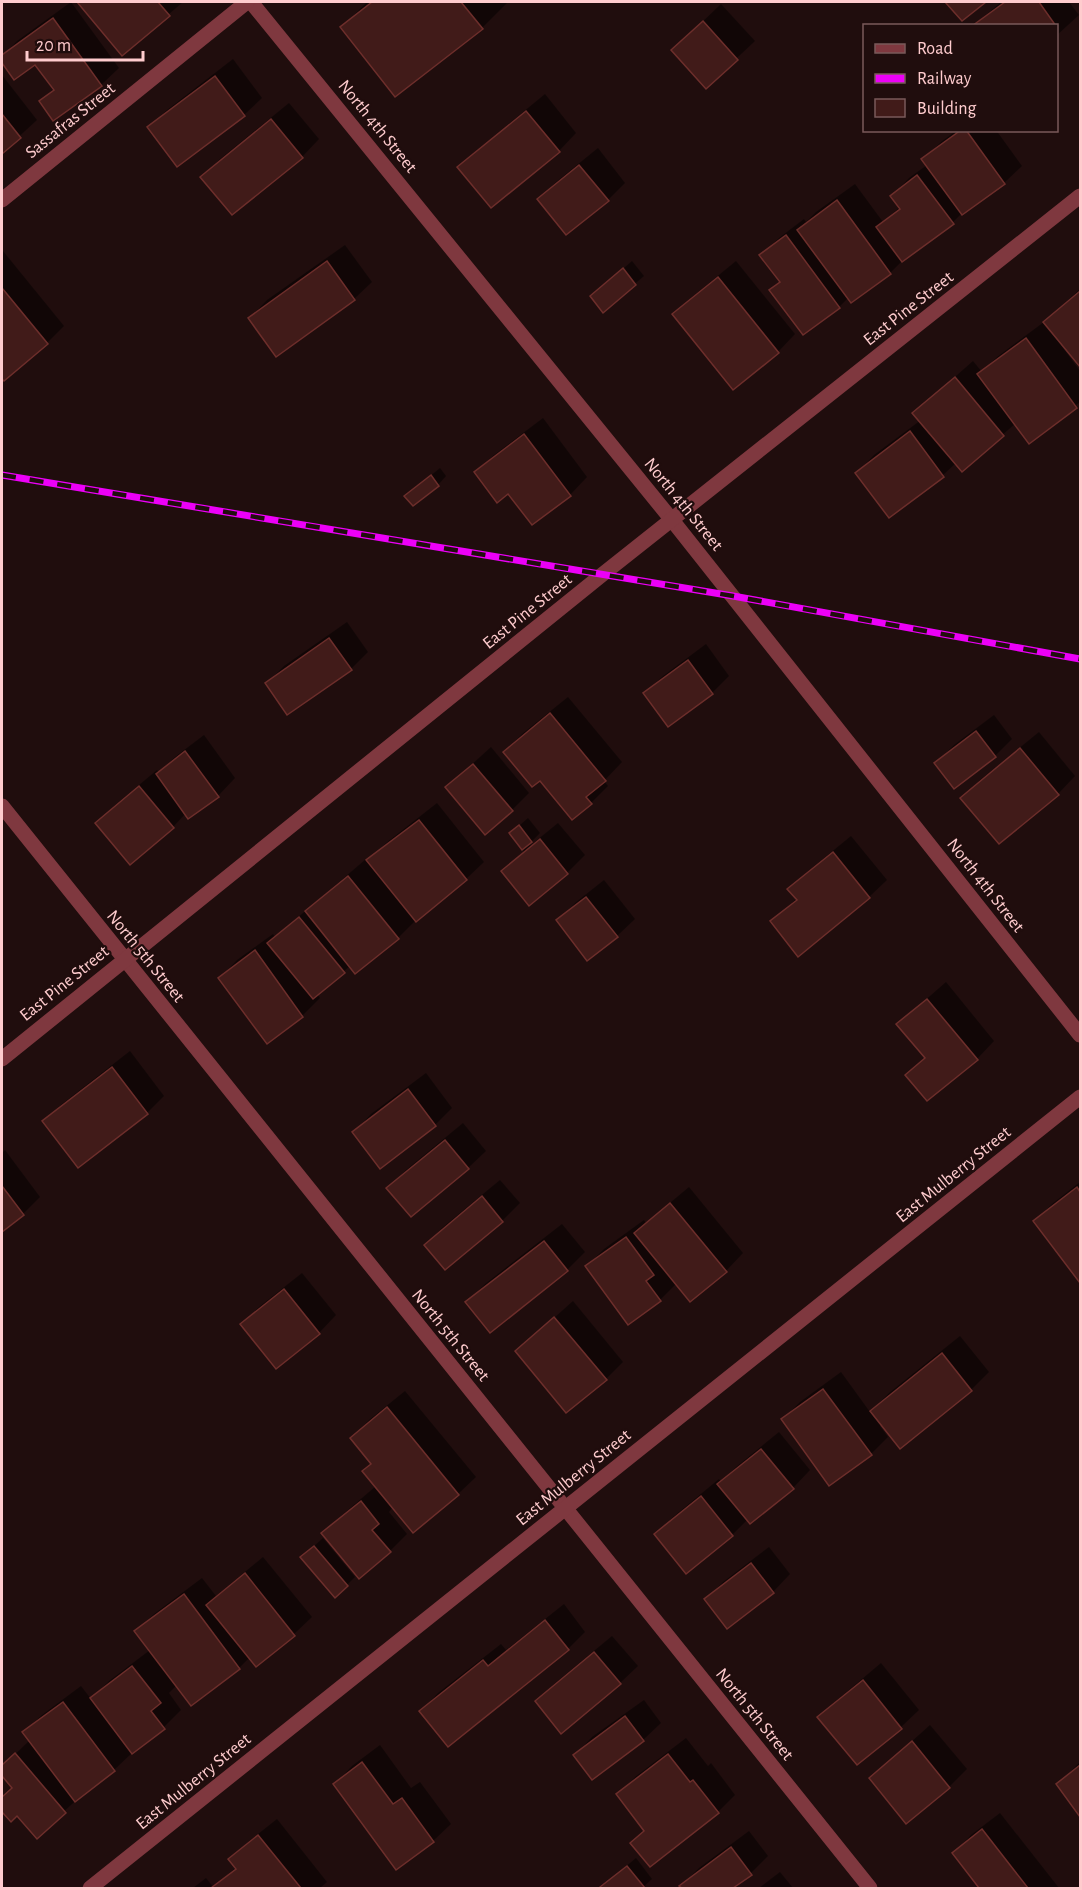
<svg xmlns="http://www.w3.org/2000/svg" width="1082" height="1890" font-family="'Alegreya Sans',sans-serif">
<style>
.shadow{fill:#0007}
.building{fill:#411b19;stroke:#6d2e2b;stroke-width:1.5}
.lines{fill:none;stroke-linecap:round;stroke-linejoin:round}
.minor{stroke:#7f383f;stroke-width:15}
.rail-casing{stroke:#ec00f7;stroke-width:7}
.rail{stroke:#200d0d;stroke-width:4.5;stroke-dasharray:14;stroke-linecap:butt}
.labels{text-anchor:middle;stroke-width:4.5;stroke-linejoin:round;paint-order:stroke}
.street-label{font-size:18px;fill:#ffccce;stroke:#200d0d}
</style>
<rect width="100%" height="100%" fill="#200d0d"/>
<g class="shadow">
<polygon points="71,2 119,68 101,85 41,101 54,88 36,63 14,78 2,60 2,57 17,41"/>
<polygon points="79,2 183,2 122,54"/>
<polygon points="367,2 506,2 507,3 482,28 342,27"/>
<polygon points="1001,2 1069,2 1079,15 1056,36 1056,26 973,26"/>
<polygon points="721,4 755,41 706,87 673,50"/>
<polygon points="233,59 262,98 244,115 177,165 149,127 167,110"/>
<polygon points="2,75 37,120 2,152"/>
<polygon points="545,94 576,133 559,151 459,167 477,150"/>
<polygon points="289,103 319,139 302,157 202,177 220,159"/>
<polygon points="957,130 996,130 1022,166 1004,183 962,213 953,222 904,259 890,273 849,297 839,307 771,291 781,281 761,255 779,238 804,219 806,222 816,212 855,184 883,222 900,207 892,196 909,178 927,165 923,160 941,142"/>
<polygon points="598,148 625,183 608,200 539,199 556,182"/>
<polygon points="345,245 372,282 354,299 250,318 267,300"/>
<polygon points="3,251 64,326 47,343 4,379 2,376 2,253"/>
<polygon points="632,261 644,276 604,310 592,296"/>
<polygon points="736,261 795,334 778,352 674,314 692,297"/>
<polygon points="1080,289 1080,364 1063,344 1061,345 1080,371 1080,402 1029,442 1016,423 962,470 956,463 943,475 889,516 857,473 874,455 921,420 914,413 973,361 982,372 997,357 1044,322"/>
<polygon points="543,418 587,477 570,495 476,472 494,455"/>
<polygon points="440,468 446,476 438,485 406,496"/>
<polygon points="347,622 368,652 351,669 267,683 284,666"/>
<polygon points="706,644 729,676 712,693 645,693 663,676"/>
<polygon points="568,697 622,762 604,781 608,786 591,803 540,779 505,752 522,734"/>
<polygon points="994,715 1012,739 995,756 936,763 954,745"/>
<polygon points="1039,732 1075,776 1058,794 962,798 980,780"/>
<polygon points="204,735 235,778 218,796 186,813 173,827 97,823 114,806 157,770 159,772 175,757"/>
<polygon points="491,747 529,793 512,810 447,787"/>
<polygon points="437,803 484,862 466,879 415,921 398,938 350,966 317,994 320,998 302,1016 267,1042 220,978 237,960 273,934 275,937 366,859 368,861 386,843"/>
<polygon points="528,818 540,833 529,844 531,845 558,823 585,855 567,873 529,903 503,871 524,851 511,833"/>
<polygon points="851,836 887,880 869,897 798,954 772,922 797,898 789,889 807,872"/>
<polygon points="604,880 635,919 617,936 558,921 575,903"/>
<polygon points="946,982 994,1041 977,1059 907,1075 926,1057 898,1024"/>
<polygon points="130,1051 164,1096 147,1113 44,1121 62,1104"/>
<polygon points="426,1073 452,1108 435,1125 354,1132 371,1114"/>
<polygon points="463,1123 486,1151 468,1168 388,1188 406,1170"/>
<polygon points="5,1150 40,1197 23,1214 2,1230 2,1153"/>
<polygon points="500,1180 520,1203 502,1221 446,1268 426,1245 443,1227"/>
<polygon points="1080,1182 1080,1280 1035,1221 1052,1204"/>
<polygon points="689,1187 743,1253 726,1271 677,1283 660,1300 587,1266 604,1249 644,1220 646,1223"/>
<polygon points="562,1224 585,1252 567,1270 467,1302 485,1284"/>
<polygon points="302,1273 336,1315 319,1333 242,1324 259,1307"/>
<polygon points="573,1301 623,1362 606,1379 517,1351"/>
<polygon points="960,1336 989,1372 971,1390 900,1447 882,1424 880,1426 888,1437 871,1454 783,1419 800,1402 841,1372 870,1412 889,1393"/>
<polygon points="405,1391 476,1477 458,1494 393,1507 389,1512 407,1534 390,1551 323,1533 341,1516 376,1486 373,1463 352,1438 369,1420"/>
<polygon points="779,1432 810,1470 793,1488 748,1519 732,1535 686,1572 656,1534 673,1517 719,1479 721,1482 736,1467"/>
<polygon points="323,1538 355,1577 347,1585 302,1557"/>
<polygon points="769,1547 790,1574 773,1592 706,1599 723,1582"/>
<polygon points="263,1557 312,1617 294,1634 256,1665 250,1657 239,1668 177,1685 169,1693 181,1710 164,1727 132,1753 114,1770 83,1794 37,1836 17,1814 11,1820 2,1810 2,1798 13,1787 2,1774 2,1767 30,1740 24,1732 42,1715 81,1686 91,1699 109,1681 150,1650 136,1631 154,1614 202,1578 216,1596"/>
<polygon points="564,1604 585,1632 568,1649 421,1711 438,1693 501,1644 506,1650"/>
<polygon points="612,1636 638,1666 620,1683 562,1732 537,1701 554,1684"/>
<polygon points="881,1663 919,1710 901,1727 857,1763 819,1717 837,1700"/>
<polygon points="644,1700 661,1723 643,1740 593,1778 575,1755 592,1737"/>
<polygon points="930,1725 967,1769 949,1787 907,1822 871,1778"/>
<polygon points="686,1738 708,1766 711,1763 735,1795 718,1812 632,1843 645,1830 618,1795 635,1777"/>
<polygon points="380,1745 411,1788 420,1782 451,1824 433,1841 335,1784 352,1766"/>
<polygon points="1080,1762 1080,1814 1058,1784"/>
<polygon points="1000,1813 1059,1888 981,1888 954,1853 971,1835"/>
<polygon points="277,1819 327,1882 320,1888 193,1888 206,1878 214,1888 236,1867 230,1860 248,1842"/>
<polygon points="749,1831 768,1856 751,1873 731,1888 684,1888 681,1886 699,1868"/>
<polygon points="636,1858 652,1879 642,1888 603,1888 611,1879"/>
<polygon points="780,1872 793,1888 759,1888"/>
</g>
<g class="building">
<polygon points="77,2 158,2 170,16 122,56"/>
<polygon points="372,2 461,2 483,29 395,97 340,27"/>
<polygon points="945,2 986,2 962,21"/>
<polygon points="1005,2 1039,2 1056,26 972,26"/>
<polygon points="53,18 102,86 53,121 39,101 54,90 35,65 14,80 2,63 2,55"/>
<polygon points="703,21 738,60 706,89 671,50"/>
<polygon points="215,76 245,116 177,167 147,127"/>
<polygon points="526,111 560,152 491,208 457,167"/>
<polygon points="2,114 21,138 2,154"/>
<polygon points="271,119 303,158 232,215 200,177"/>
<polygon points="961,130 966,130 1005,184 962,215 921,159"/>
<polygon points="579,165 609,201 566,235 537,199"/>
<polygon points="917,175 954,224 902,262 876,227 900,209 890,196"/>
<polygon points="837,200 891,274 851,303 797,230"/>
<polygon points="786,235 840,308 803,335 769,290 780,282 759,255"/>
<polygon points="327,261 355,300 276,357 248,318"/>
<polygon points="623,268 636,285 603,313 590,296"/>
<polygon points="718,277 779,353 733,390 672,314"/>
<polygon points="2,288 48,344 4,381 2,379"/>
<polygon points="1080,291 1080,367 1043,322"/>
<polygon points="1026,338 1077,408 1029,444 977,374"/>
<polygon points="955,377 1004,436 962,472 912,413"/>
<polygon points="910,431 944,477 889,518 855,473"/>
<polygon points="524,434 571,496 532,525 508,494 497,503 474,472"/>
<polygon points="431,475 439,486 413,506 404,496"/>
<polygon points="329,638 352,670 287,715 265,683"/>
<polygon points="688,660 713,694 668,727 643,693"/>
<polygon points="550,713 606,781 586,797 592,804 572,820 540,781 532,787 503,752"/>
<polygon points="976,731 996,757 954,789 934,763"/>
<polygon points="1020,748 1059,795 999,844 960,798"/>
<polygon points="185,751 219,797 188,819 156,774"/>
<polygon points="473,764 513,811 485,835 445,787"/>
<polygon points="139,786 174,828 130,865 95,823"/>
<polygon points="419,820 467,880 416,922 366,860"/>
<polygon points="519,825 532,842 522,850 509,833"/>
<polygon points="540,839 568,874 529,906 501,871"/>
<polygon points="833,852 870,898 798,957 770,921 797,900 787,889"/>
<polygon points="348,876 399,939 355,974 305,911"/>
<polygon points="586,897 618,937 587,961 556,920"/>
<polygon points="299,917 345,973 313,999 267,943"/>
<polygon points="255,950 303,1017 267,1044 218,978"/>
<polygon points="927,999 978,1060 927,1101 905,1075 925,1058 896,1024"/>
<polygon points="112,1067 148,1114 78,1168 42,1121"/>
<polygon points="408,1089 436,1126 380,1169 352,1132"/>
<polygon points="445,1140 469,1169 411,1217 386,1188"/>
<polygon points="2,1186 24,1215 2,1232"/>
<polygon points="1077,1187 1080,1192 1080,1283 1033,1221"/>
<polygon points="482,1196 503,1222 445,1270 424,1245"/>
<polygon points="670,1203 727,1272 690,1302 634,1233"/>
<polygon points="626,1237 654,1275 646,1281 661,1301 628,1325 585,1266"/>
<polygon points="544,1241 568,1271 490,1333 465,1302"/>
<polygon points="284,1289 320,1334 276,1369 240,1324"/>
<polygon points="554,1317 607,1380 566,1413 515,1351"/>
<polygon points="942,1353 972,1391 900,1449 870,1411"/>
<polygon points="823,1389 872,1455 829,1486 781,1419"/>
<polygon points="387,1407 459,1495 413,1533 362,1471 371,1464 350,1438"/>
<polygon points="761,1449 794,1489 750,1524 717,1484"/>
<polygon points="701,1496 733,1536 686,1574 654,1534"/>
<polygon points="361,1501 379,1524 372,1530 391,1552 359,1579 321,1533"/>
<polygon points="314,1546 348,1586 335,1598 300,1557"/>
<polygon points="751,1563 774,1593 727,1629 704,1599"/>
<polygon points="245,1573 295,1636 256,1667 206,1605"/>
<polygon points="184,1594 240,1669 191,1706 134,1631"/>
<polygon points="545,1620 569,1650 448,1747 419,1711 483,1660 488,1666"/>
<polygon points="594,1652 621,1684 561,1734 535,1701"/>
<polygon points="132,1666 161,1703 151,1711 165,1729 132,1754 90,1698"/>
<polygon points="863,1680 902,1729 857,1765 817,1717"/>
<polygon points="63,1702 115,1771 75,1802 22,1732"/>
<polygon points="625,1716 644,1741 592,1780 573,1755"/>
<polygon points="912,1741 950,1788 906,1824 869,1778"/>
<polygon points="15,1753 66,1813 37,1839 17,1816 11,1822 2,1812 2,1797 12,1788 2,1776 2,1765"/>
<polygon points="668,1754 690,1782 693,1780 719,1813 650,1867 630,1843 644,1831 616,1794"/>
<polygon points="362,1762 393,1804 402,1798 434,1842 396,1870 333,1784"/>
<polygon points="1080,1765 1080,1817 1056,1784"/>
<polygon points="982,1829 1028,1888 979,1888 952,1853"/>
<polygon points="258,1835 301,1888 211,1888 236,1869 228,1859"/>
<polygon points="731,1847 752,1875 733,1888 682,1888 679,1886"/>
<polygon points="627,1866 645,1888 601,1888 600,1887"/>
</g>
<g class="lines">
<g class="minor">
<polyline points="251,2 672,520 1080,1035"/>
<polyline points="2,200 247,2"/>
<polyline points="2,806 870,1888"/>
<polyline points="2,1059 603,574 1080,196"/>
<polyline points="90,1888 1080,1097"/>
</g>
<defs>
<polyline id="rail" points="2,475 733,596 1080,659"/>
</defs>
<use href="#rail" class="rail-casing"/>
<use href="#rail" class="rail"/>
</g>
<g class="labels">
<g class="street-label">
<text transform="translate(70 120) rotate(-39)" y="6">Sassafras Street</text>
<text transform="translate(378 126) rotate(51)" y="6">North 4th Street</text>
<text transform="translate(908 308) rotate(-38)" y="6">East Pine Street</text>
<text transform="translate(684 504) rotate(51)" y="6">North 4th Street</text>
<text transform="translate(527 611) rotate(-39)" y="6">East Pine Street</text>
<text transform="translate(986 885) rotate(52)" y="6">North 4th Street</text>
<text transform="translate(146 956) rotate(51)" y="6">North 5th Street</text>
<text transform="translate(64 983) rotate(-39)" y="6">East Pine Street</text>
<text transform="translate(953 1174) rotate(-39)" y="6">East Mulberry Street</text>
<text transform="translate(451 1335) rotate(51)" y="6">North 5th Street</text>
<text transform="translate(573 1477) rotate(-39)" y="6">East Mulberry Street</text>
<text transform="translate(755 1714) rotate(51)" y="6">North 5th Street</text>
<text transform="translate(193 1781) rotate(-39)" y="6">East Mulberry Street</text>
</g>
</g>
<rect width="1082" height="1890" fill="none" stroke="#ffccce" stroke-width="6"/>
<rect x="863" y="24" width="195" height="108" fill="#200d0d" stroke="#79595a" stroke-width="1.5"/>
<rect x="875" y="44" width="30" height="9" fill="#7f383f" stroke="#79595a" stroke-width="1.5"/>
<text x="917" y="54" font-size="18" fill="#ffccce">Road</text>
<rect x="875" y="74" width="30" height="9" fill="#ec00f7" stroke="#79595a" stroke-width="1.5"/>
<text x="917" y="84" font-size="18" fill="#ffccce">Railway</text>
<rect x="875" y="99" width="30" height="18" fill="#411b19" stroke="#79595a" stroke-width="1.5"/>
<text x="917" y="114" font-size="18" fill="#ffccce">Building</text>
<path d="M27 51v9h116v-9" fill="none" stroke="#ffccce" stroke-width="3"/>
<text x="36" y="51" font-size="18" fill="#ffccce" stroke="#200d0d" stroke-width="4.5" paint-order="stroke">20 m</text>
</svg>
